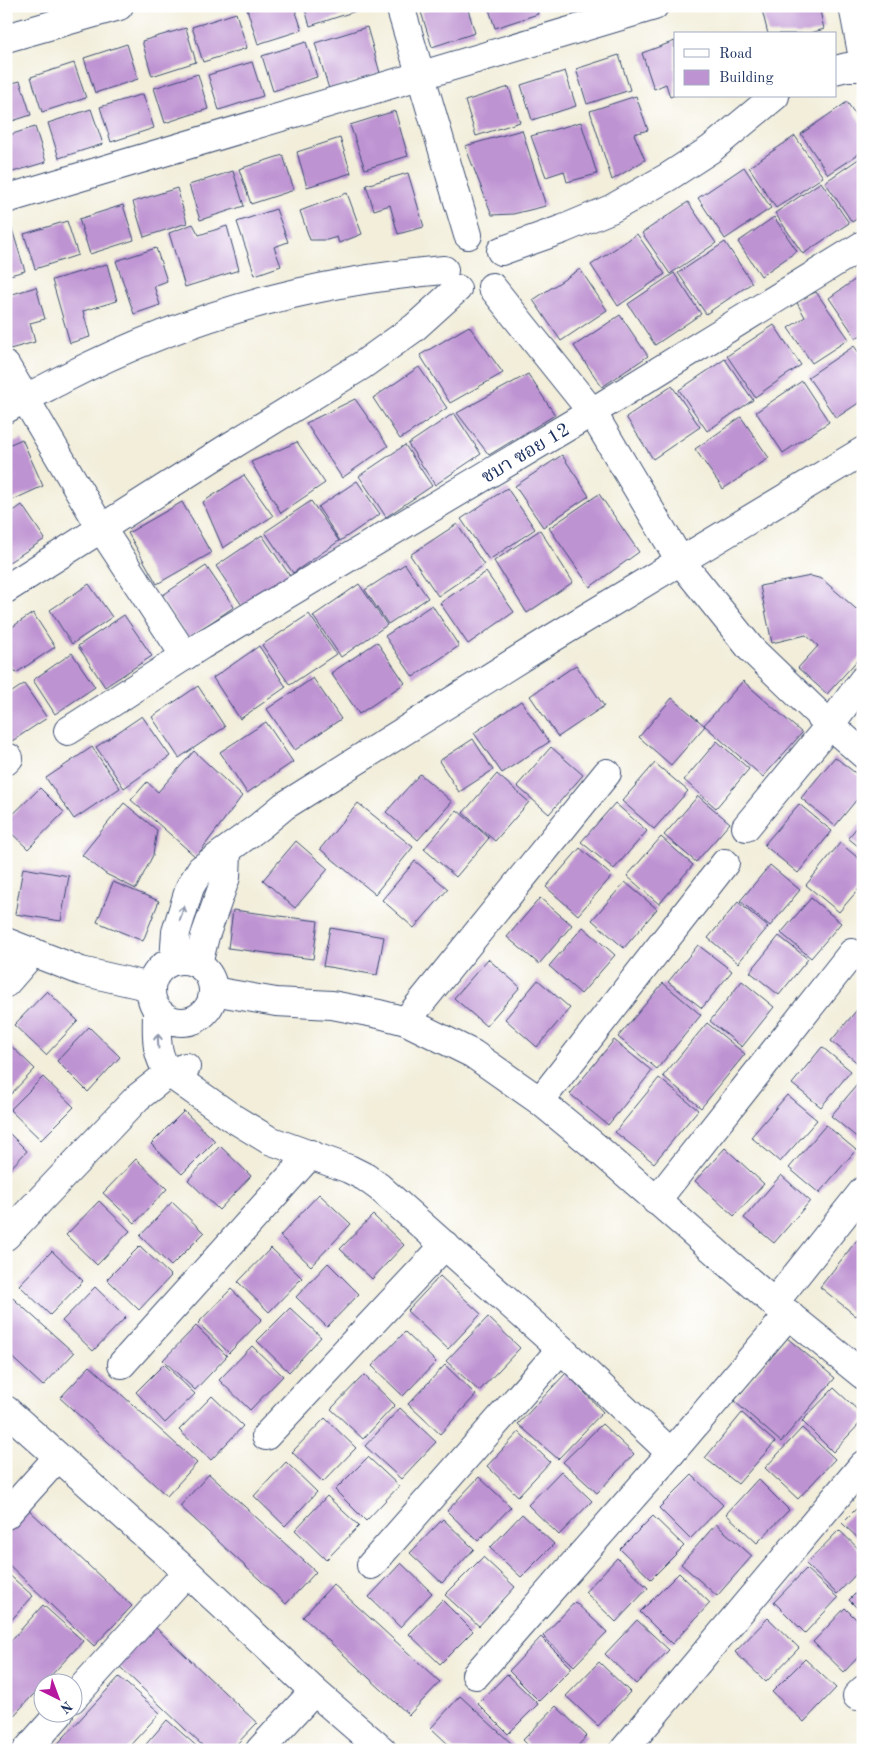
<svg xmlns="http://www.w3.org/2000/svg" width="869" height="1756" font-family="'Old Standard TT','Noto Serif Thai',serif">
<style>
.building{fill:#be93d2}
.lines{fill:none;stroke-linecap:round;stroke-linejoin:round}
.minor-casing{stroke:#3b4c71;stroke-width:30}
.minor{stroke:#fff;stroke-width:28}
.oneway{stroke:#8d97ae}
.labels{text-anchor:middle;stroke-width:4.5;stroke-linejoin:round;paint-order:stroke}
.street-label{font-size:19px;fill:#1b2f5e;stroke:#fff}
</style>
<rect width="100%" height="100%" fill="#fff"/>
<filter id="ink" filterUnits="userSpaceOnUse"><feTurbulence type="fractalNoise" baseFrequency=".02" numOctaves="2"/><feDisplacementMap in="SourceGraphic" scale="10" xChannelSelector="R" yChannelSelector="G"/><feConvolveMatrix kernelMatrix="1 2 1 2 8 2 1 2 1" color-interpolation-filters="sRGB"/></filter>
<filter id="wash" filterUnits="userSpaceOnUse"><feTurbulence type="fractalNoise" baseFrequency=".0096" numOctaves="4" result="noise"/><feDisplacementMap in="SourceGraphic" scale="20" xChannelSelector="R" yChannelSelector="G"/><feGaussianBlur stdDeviation="1.12" result="paint"/><feColorMatrix in="noise" values="0 0 0 0 0 0 0 0 0 0 0 0 0 0 0 0 0 1.4 0 .05"/><feComposite in="paint" operator="in"/></filter>
<g filter="url(#wash)">
<rect width="100%" height="100%" fill="#f2eeda"/>
<g id="blocks">
<g class="building">
<polygon points="257,6 294,6 302,30 258,44 247,9"/>
<polygon points="304,6 361,6 362,9 310,26"/>
<polygon points="439,6 467,6 475,33 432,47 421,12"/>
<polygon points="488,6 536,6 538,14 495,28"/>
<polygon points="761,6 819,6 824,29 808,34 768,34"/>
<polygon points="236,13 247,48 203,62 192,27"/>
<polygon points="367,27 380,73 329,89 315,43"/>
<polygon points="186,28 196,62 152,76 142,41"/>
<polygon points="675,41 675,95 670,97 666,84 654,89 642,53"/>
<polygon points="306,42 317,77 273,91 262,56"/>
<polygon points="127,44 138,79 95,93 84,58"/>
<polygon points="619,55 630,90 587,104 576,69"/>
<polygon points="252,62 263,96 219,110 208,75"/>
<polygon points="74,63 86,98 42,112 31,77"/>
<polygon points="565,71 576,106 532,120 521,85"/>
<polygon points="198,74 208,109 165,123 154,88"/>
<polygon points="20,81 31,115 6,123 6,85"/>
<polygon points="509,87 520,122 476,136 465,101"/>
<polygon points="143,94 154,128 111,142 100,107"/>
<polygon points="636,96 648,130 634,134 645,160 612,180 590,111"/>
<polygon points="847,102 863,126 863,151 828,174 801,134"/>
<polygon points="91,109 103,144 59,158 48,123"/>
<polygon points="395,111 408,156 365,169 350,125"/>
<polygon points="581,122 597,174 567,182 564,171 546,177 531,136"/>
<polygon points="35,127 46,162 6,174 6,136"/>
<polygon points="522,130 546,206 513,214 492,215 465,146"/>
<polygon points="795,136 823,177 776,208 749,167"/>
<polygon points="340,138 351,173 307,187 297,152"/>
<polygon points="283,155 294,190 251,204 239,169"/>
<polygon points="863,156 863,215 852,222 825,182"/>
<polygon points="744,167 771,208 725,239 698,198"/>
<polygon points="233,171 244,206 200,220 189,185"/>
<polygon points="408,173 424,227 398,234 390,205 374,210 366,185"/>
<polygon points="821,182 849,223 803,254 775,213"/>
<polygon points="177,188 187,223 144,237 133,202"/>
<polygon points="347,193 362,234 339,243 337,237 327,240 310,240 300,211"/>
<polygon points="688,202 716,243 670,274 642,233"/>
<polygon points="123,205 134,240 90,254 79,219"/>
<polygon points="276,209 288,242 274,247 281,266 255,275 237,222"/>
<polygon points="774,217 797,251 761,276 738,242"/>
<polygon points="67,221 78,255 35,269 24,234"/>
<polygon points="193,224 199,235 227,226 239,270 185,287 169,233"/>
<polygon points="11,226 25,271 6,276 6,228"/>
<polygon points="637,234 665,274 618,306 591,265"/>
<polygon points="725,242 752,283 706,314 678,273"/>
<polygon points="156,248 167,281 154,286 160,305 134,314 116,261"/>
<polygon points="107,264 117,301 83,311 90,337 70,343 52,280"/>
<polygon points="580,269 607,310 561,341 533,300"/>
<polygon points="674,273 701,314 655,345 628,304"/>
<polygon points="863,274 863,334 856,338 829,298"/>
<polygon points="36,287 45,319 30,323 35,342 10,349 6,337 6,296"/>
<polygon points="816,292 849,339 812,363 788,328 805,317 796,301"/>
<polygon points="620,315 648,356 602,387 574,346"/>
<polygon points="774,325 801,365 755,397 727,356"/>
<polygon points="469,326 503,373 450,403 420,355"/>
<polygon points="854,346 863,358 863,400 836,418 808,377"/>
<polygon points="725,359 753,400 707,431 679,390"/>
<polygon points="419,367 447,408 400,439 373,398"/>
<polygon points="528,374 555,415 489,455 457,413"/>
<polygon points="802,381 829,422 783,453 756,412"/>
<polygon points="672,386 700,427 653,459 626,417"/>
<polygon points="355,399 388,446 342,478 306,423"/>
<polygon points="454,413 481,454 435,485 408,444"/>
<polygon points="741,417 769,458 723,489 695,449"/>
<polygon points="22,439 43,486 6,503 6,446"/>
<polygon points="297,442 325,483 281,513 251,462"/>
<polygon points="405,445 432,486 386,517 359,476"/>
<polygon points="562,455 589,496 543,527 515,486"/>
<polygon points="244,475 273,516 223,548 203,502"/>
<polygon points="357,481 380,514 340,541 318,507"/>
<polygon points="507,488 535,529 489,560 461,519"/>
<polygon points="599,494 639,552 590,587 549,528"/>
<polygon points="311,501 339,541 293,573 265,532"/>
<polygon points="182,502 211,553 157,584 128,533"/>
<polygon points="22,505 45,539 6,564 6,516"/>
<polygon points="457,524 484,565 438,596 410,555"/>
<polygon points="540,530 573,582 527,613 494,561"/>
<polygon points="262,535 290,576 243,607 216,566"/>
<polygon points="405,564 428,598 388,624 365,590"/>
<polygon points="206,566 234,607 188,638 160,597"/>
<polygon points="486,572 514,612 468,644 440,603"/>
<polygon points="811,576 822,579 863,615 863,654 827,694 798,668 818,646 806,635 772,643 760,586"/>
<polygon points="89,584 112,617 72,644 50,610"/>
<polygon points="359,584 387,625 341,657 313,616"/>
<polygon points="432,605 459,646 413,677 385,636"/>
<polygon points="33,613 55,647 16,673 6,659 6,631"/>
<polygon points="309,614 336,654 290,685 262,645"/>
<polygon points="124,615 152,656 105,687 78,646"/>
<polygon points="377,642 405,683 359,714 331,673"/>
<polygon points="259,646 286,687 240,719 213,678"/>
<polygon points="72,653 95,687 55,714 33,680"/>
<polygon points="576,665 604,706 558,737 530,696"/>
<polygon points="313,678 341,719 295,750 267,709"/>
<polygon points="743,681 802,733 763,777 704,725"/>
<polygon points="24,684 47,718 6,745 6,696"/>
<polygon points="198,686 225,727 179,758 152,717"/>
<polygon points="672,698 705,726 671,765 639,737"/>
<polygon points="521,701 549,742 502,773 474,733"/>
<polygon points="142,716 170,756 124,788 96,747"/>
<polygon points="266,722 293,762 247,793 220,752"/>
<polygon points="473,739 493,770 459,792 439,761"/>
<polygon points="717,741 749,769 716,808 684,780"/>
<polygon points="92,747 120,788 74,819 46,778"/>
<polygon points="551,747 583,775 549,814 517,786"/>
<polygon points="194,751 242,796 196,857 131,800 147,782 158,792"/>
<polygon points="835,757 863,779 863,792 835,826 801,798"/>
<polygon points="655,763 688,791 654,829 622,801"/>
<polygon points="420,774 452,802 418,840 386,812"/>
<polygon points="497,774 529,802 495,841 463,813"/>
<polygon points="40,788 64,812 28,849 6,828 6,821"/>
<polygon points="698,796 730,823 696,862 664,835"/>
<polygon points="124,803 157,830 153,855 136,889 106,874 82,855"/>
<polygon points="358,803 413,847 375,894 320,849"/>
<polygon points="615,803 647,831 614,869 581,842"/>
<polygon points="799,804 832,831 798,873 764,845"/>
<polygon points="457,810 489,838 456,877 424,849"/>
<polygon points="863,820 863,850 848,838"/>
<polygon points="661,837 693,865 659,904 627,876"/>
<polygon points="296,841 328,869 295,908 263,880"/>
<polygon points="840,843 863,862 863,884 839,912 806,885"/>
<polygon points="580,848 612,876 578,915 546,887"/>
<polygon points="415,861 448,889 414,928 382,900"/>
<polygon points="770,865 800,890 770,926 740,901"/>
<polygon points="23,868 69,876 61,921 15,914"/>
<polygon points="113,882 159,901 143,941 97,922"/>
<polygon points="625,882 657,909 624,948 592,920"/>
<polygon points="540,898 572,925 539,964 507,937"/>
<polygon points="811,898 841,923 811,958 781,933"/>
<polygon points="738,902 768,927 738,963 708,938"/>
<polygon points="233,910 318,921 313,959 228,948"/>
<polygon points="583,927 615,955 581,994 549,966"/>
<polygon points="330,928 384,937 377,975 323,966"/>
<polygon points="779,936 808,959 779,995 750,972"/>
<polygon points="698,945 732,971 702,1008 668,982"/>
<polygon points="488,959 520,987 486,1026 454,998"/>
<polygon points="538,980 570,1008 537,1047 505,1019"/>
<polygon points="742,981 774,1007 742,1047 710,1021"/>
<polygon points="663,983 701,1015 657,1069 618,1037"/>
<polygon points="47,991 78,1021 46,1055 14,1025"/>
<polygon points="861,1005 863,1006 863,1062 860,1065 831,1041"/>
<polygon points="707,1023 745,1054 701,1108 663,1076"/>
<polygon points="89,1027 120,1057 88,1092 57,1061"/>
<polygon points="614,1040 652,1071 608,1125 570,1094"/>
<polygon points="6,1041 35,1069 6,1099"/>
<polygon points="822,1047 851,1071 821,1107 792,1084"/>
<polygon points="43,1077 74,1107 41,1140 10,1110"/>
<polygon points="659,1078 698,1110 654,1163 615,1132"/>
<polygon points="861,1080 863,1081 863,1137 860,1140 831,1116"/>
<polygon points="787,1095 817,1120 780,1162 751,1137"/>
<polygon points="184,1111 215,1141 182,1174 151,1144"/>
<polygon points="826,1125 856,1150 819,1193 789,1168"/>
<polygon points="6,1130 27,1151 6,1173"/>
<polygon points="220,1146 251,1176 219,1210 188,1180"/>
<polygon points="725,1148 764,1184 734,1216 695,1181"/>
<polygon points="136,1159 167,1189 135,1223 103,1193"/>
<polygon points="781,1175 810,1201 774,1243 744,1218"/>
<polygon points="319,1194 351,1224 311,1266 280,1236"/>
<polygon points="99,1201 130,1231 97,1265 66,1235"/>
<polygon points="172,1202 204,1233 171,1266 140,1236"/>
<polygon points="373,1215 404,1245 372,1279 340,1249"/>
<polygon points="857,1240 863,1245 863,1308 856,1316 820,1287"/>
<polygon points="140,1246 171,1276 139,1310 107,1279"/>
<polygon points="271,1248 302,1278 269,1312 238,1282"/>
<polygon points="52,1251 83,1281 50,1315 19,1285"/>
<polygon points="328,1263 359,1294 327,1327 296,1297"/>
<polygon points="440,1276 481,1314 448,1349 407,1311"/>
<polygon points="95,1287 126,1317 93,1351 62,1321"/>
<polygon points="231,1289 262,1319 229,1353 198,1323"/>
<polygon points="6,1292 74,1353 43,1386 6,1352"/>
<polygon points="290,1308 321,1337 289,1372 257,1341"/>
<polygon points="488,1317 520,1348 479,1391 446,1361"/>
<polygon points="196,1326 227,1356 195,1390 163,1360"/>
<polygon points="405,1332 436,1362 403,1396 372,1366"/>
<polygon points="787,1338 835,1378 781,1442 734,1401"/>
<polygon points="252,1346 283,1376 250,1410 219,1380"/>
<polygon points="164,1364 195,1394 165,1423 136,1392"/>
<polygon points="445,1365 476,1395 440,1434 408,1404"/>
<polygon points="90,1366 197,1463 167,1496 60,1398"/>
<polygon points="566,1373 603,1412 558,1459 518,1424"/>
<polygon points="364,1375 395,1405 363,1439 331,1409"/>
<polygon points="834,1388 863,1415 863,1420 833,1452 802,1421"/>
<polygon points="212,1396 243,1426 211,1460 179,1430"/>
<polygon points="400,1408 436,1442 401,1479 365,1446"/>
<polygon points="742,1413 775,1442 738,1484 705,1458"/>
<polygon points="325,1418 356,1448 323,1482 292,1452"/>
<polygon points="602,1424 634,1454 597,1493 563,1462"/>
<polygon points="802,1428 835,1459 798,1499 765,1468"/>
<polygon points="519,1432 550,1462 518,1496 487,1466"/>
<polygon points="368,1457 399,1486 366,1521 335,1490"/>
<polygon points="286,1462 317,1492 285,1526 254,1496"/>
<polygon points="561,1471 592,1501 559,1535 528,1505"/>
<polygon points="209,1474 316,1572 286,1604 180,1506"/>
<polygon points="692,1475 723,1505 690,1539 659,1508"/>
<polygon points="479,1477 511,1507 478,1541 447,1511"/>
<polygon points="758,1479 789,1510 757,1543 726,1514"/>
<polygon points="327,1496 359,1526 326,1560 295,1530"/>
<polygon points="863,1502 863,1543 842,1523"/>
<polygon points="28,1509 132,1606 94,1646 6,1562 6,1533"/>
<polygon points="522,1514 554,1544 521,1577 490,1548"/>
<polygon points="653,1516 684,1546 651,1579 620,1549"/>
<polygon points="443,1519 474,1549 442,1583 410,1553"/>
<polygon points="716,1524 752,1556 717,1596 681,1564"/>
<polygon points="839,1530 863,1553 863,1567 837,1594 806,1564"/>
<polygon points="483,1557 515,1587 479,1626 445,1595"/>
<polygon points="617,1558 648,1588 616,1622 585,1592"/>
<polygon points="401,1563 432,1593 400,1627 369,1597"/>
<polygon points="806,1569 838,1598 805,1633 774,1602"/>
<polygon points="6,1572 33,1596 6,1626"/>
<polygon points="679,1573 710,1603 672,1644 640,1612"/>
<polygon points="333,1584 440,1682 409,1715 303,1617"/>
<polygon points="863,1586 863,1614 849,1600"/>
<polygon points="442,1600 473,1631 440,1664 409,1634"/>
<polygon points="575,1602 607,1632 574,1666 543,1636"/>
<polygon points="43,1605 83,1641 6,1724 6,1646"/>
<polygon points="845,1608 863,1626 863,1652 844,1672 813,1642"/>
<polygon points="768,1618 799,1648 766,1682 735,1652"/>
<polygon points="637,1620 669,1650 636,1684 605,1654"/>
<polygon points="154,1626 257,1723 231,1750 207,1750 118,1665"/>
<polygon points="541,1637 572,1668 539,1701 509,1671"/>
<polygon points="805,1659 836,1688 804,1722 772,1692"/>
<polygon points="599,1662 630,1692 598,1726 566,1696"/>
<polygon points="507,1674 538,1704 508,1734 478,1704"/>
<polygon points="119,1677 160,1713 135,1740 126,1750 52,1750"/>
<polygon points="460,1696 511,1743 519,1750 454,1750 448,1744 431,1728"/>
<polygon points="556,1706 587,1736 574,1750 533,1750 523,1740"/>
<polygon points="167,1720 201,1750 141,1750"/>
</g>
</g>
</g>
<g filter="url(#ink)">
<use href="#blocks" fill-opacity="0" stroke="#3b4c71" stroke-width="1"/>
<g class="lines">
<defs>
<g id="minor">
<polyline points="400,6 468,235"/>
<polyline points="853,6 863,58"/>
<polyline points="6,38 119,6"/>
<polyline points="835,70 847,67 863,67"/>
<polyline points="6,199 654,6"/>
<polyline points="501,251 563,229 611,209 668,177 711,149 775,96"/>
<polyline points="492,287 592,412 681,562 751,649 830,725 863,754"/>
<polyline points="6,366 101,528 185,656"/>
<path d="M6 409C25 398 44 389 63 379 182 318 311 281 444 270"/>
<polyline points="6,589 229,447 361,366 414,328 457,289"/>
<polyline points="68,731 202,645 592,412 863,245"/>
<polyline points="6,761 9,758"/>
<polyline points="746,827 830,725 863,680"/>
<polyline points="6,942 81,971 151,987"/>
<circle cx="182" cy="991" r="31"/>
<polyline points="174,961 176,932 190,887 201,869 260,826 284,806 551,639 863,451"/>
<polyline points="198,964 205,936 226,877 227,851"/>
<polyline points="6,983 33,952"/>
<polyline points="213,991 276,1002 332,1005 379,1014 406,1021 473,1054 540,1101 597,1148 774,1303 863,1375"/>
<path d="M157 1010C157 1034 154 1053 169 1073L231 1117 269 1140 349 1169 365 1177 379 1187 561 1349 671 1453"/>
<polyline points="406,1021 607,773"/>
<polyline points="540,1101 725,863"/>
<polyline points="656,1201 852,953"/>
<polyline points="6,1236 137,1098 169,1073 186,1067"/>
<polyline points="774,1303 863,1191"/>
<polyline points="122,1364 311,1154"/>
<polyline points="6,1410 187,1572 314,1691 382,1750"/>
<polyline points="266,1436 445,1245"/>
<polyline points="6,1515 58,1457"/>
<polyline points="371,1565 561,1349"/>
<polyline points="476,1675 671,1453 789,1314"/>
<polyline points="857,1696 863,1690"/>
<polyline points="72,1699 187,1572"/>
<polyline points="27,1750 59,1714"/>
<polyline points="260,1750 314,1691"/>
<polyline points="624,1750 863,1465"/>
</g>
</defs>
<use href="#minor" class="minor-casing"/>
<use href="#minor" class="minor"/>
</g>
<defs><path id="oneway-shaft" d="M-6 0H5M1.5-3L5.5 0L1.5 3" fill="none" stroke-width="1.6" stroke-linecap="round" stroke-linejoin="round" transform="scale(1.25)"/></defs>
<g class="oneway">
<use href="#oneway-shaft" transform="translate(182 913) rotate(-73)"/>
<use href="#oneway-shaft" transform="translate(158 1041) rotate(-93)"/>
</g>
</g>
<g class="labels">
<g class="street-label">
<text transform="translate(525 452) rotate(-31)" y="7">ชบา ซอย 12</text>
</g>
</g>
<rect width="869" height="1756" fill="none" stroke="#fff" stroke-width="25"/>
<rect x="674" y="32" width="162" height="65" fill="#ffffff" stroke="#a4acbf"/>
<rect x="684" y="49" width="25" height="8" fill="#ffffff" stroke="#a4acbf"/>
<text x="719" y="58" font-size="15" fill="#1b2f5e">Road</text>
<rect x="684" y="70" width="25" height="15" fill="#be93d2" stroke="#a4acbf"/>
<text x="719" y="82" font-size="15" fill="#1b2f5e">Building</text>
<g transform="translate(58 1698) rotate(138)"><circle r="24" fill="#ffffff" stroke="#a4acbf"/>
<path d="M0-4L9 19L0 12L-9 19Z" fill="#b5179e"/>
<text y="-8" font-size="14" font-weight="bold" text-anchor="middle" fill="#1b2f5e">N</text>
</g>
</svg>
